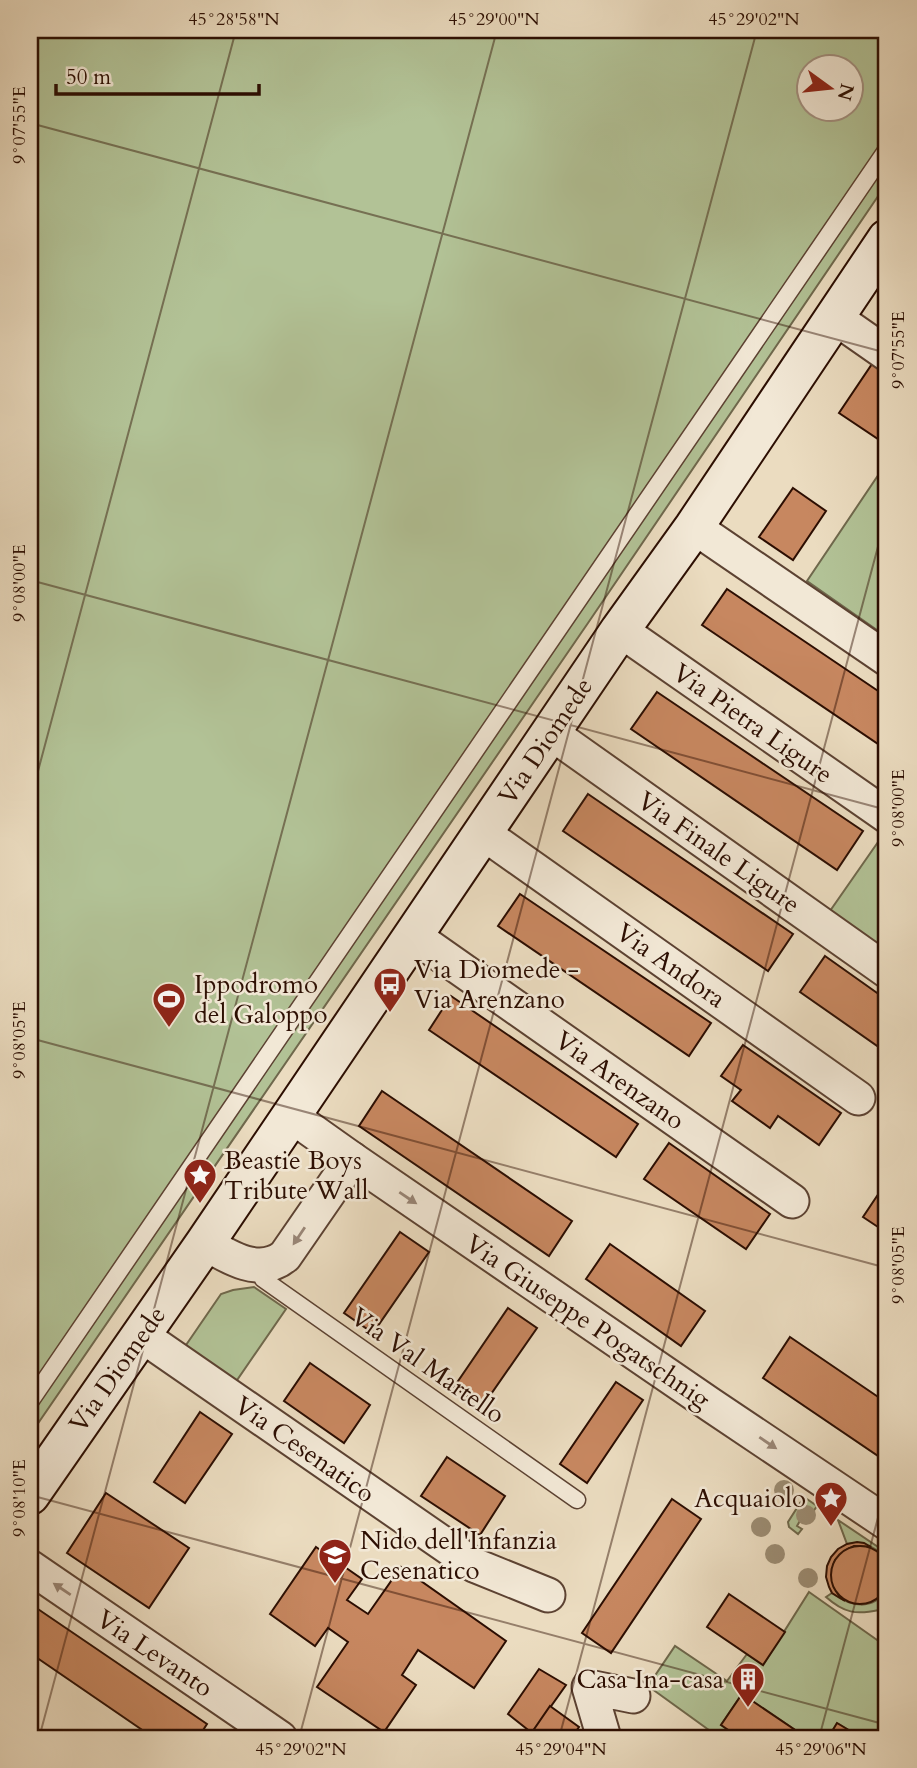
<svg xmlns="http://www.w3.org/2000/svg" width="917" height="1768" font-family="Cardo,serif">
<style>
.green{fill:#b2c296;stroke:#6f684c;stroke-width:2;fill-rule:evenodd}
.building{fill:#c78760;stroke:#2c0e02;stroke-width:2}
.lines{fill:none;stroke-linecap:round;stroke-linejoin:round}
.lane-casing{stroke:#5c4232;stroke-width:19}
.street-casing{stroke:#5c4232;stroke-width:37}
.secondary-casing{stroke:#2c0e02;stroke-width:42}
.lane{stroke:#f2e8d6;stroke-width:16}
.street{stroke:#f2e8d6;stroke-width:33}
.secondary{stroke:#f2e8d6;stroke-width:38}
.tree{fill:#9c8d74}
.oneway{fill:#998677}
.ticks{fill:none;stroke:#2c0e02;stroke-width:2;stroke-opacity:0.45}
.labels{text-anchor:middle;stroke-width:5;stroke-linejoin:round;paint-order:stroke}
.street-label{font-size:26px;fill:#2c0e02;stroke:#f2e8d6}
.poi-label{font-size:26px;fill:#2c0e02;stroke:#f2e8d6;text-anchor:start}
.neatline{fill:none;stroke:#2c0e02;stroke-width:2.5}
.ticks-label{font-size:18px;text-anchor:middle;fill:#2c0e02}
</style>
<rect width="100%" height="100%" fill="#ebdcc0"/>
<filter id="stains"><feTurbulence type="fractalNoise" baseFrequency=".00286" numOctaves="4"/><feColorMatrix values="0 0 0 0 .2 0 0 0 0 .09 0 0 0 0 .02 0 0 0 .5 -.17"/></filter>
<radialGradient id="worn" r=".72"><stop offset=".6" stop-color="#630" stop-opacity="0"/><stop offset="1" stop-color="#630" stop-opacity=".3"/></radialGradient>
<g class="green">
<path d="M30 30H887V183L588 623 30 1435ZM808 66H850V108H808Z"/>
<polygon points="887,462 887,637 807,581"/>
<polygon points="885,832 887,834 887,950 830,911"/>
<polygon points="254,1287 286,1309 235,1383 184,1348 221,1294 233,1290"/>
<polygon points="804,1497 817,1506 806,1522 801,1519 797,1526 802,1529 798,1534 789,1527 788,1522"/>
<path d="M838 1520 887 1553V1562C878 1547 863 1541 847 1544Z"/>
<path d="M887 1590V1597L879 1610C856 1615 844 1613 826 1597L832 1593C851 1607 872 1611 887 1590Z"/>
<polygon points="809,1592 887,1647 887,1738 855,1738 857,1735 837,1723 828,1738 807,1738 742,1694 721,1725 740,1738 720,1738 648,1686 675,1646 727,1681 747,1654 763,1665"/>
</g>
<g class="building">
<polygon points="872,364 887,374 887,432 881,441 839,413"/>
<polygon points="793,488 826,511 793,560 759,537"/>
<polygon points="727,589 887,697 887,750 702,625"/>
<polygon points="657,692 863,831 837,870 631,729"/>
<polygon points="588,794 793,934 768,971 563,831"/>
<polygon points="520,894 711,1023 689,1056 498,926"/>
<polygon points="825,956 887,1000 887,1044 883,1050 800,992"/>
<polygon points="451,996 638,1124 616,1157 429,1030"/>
<polygon points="743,1045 841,1113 819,1145 778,1116 770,1128 732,1101 741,1090 721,1076"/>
<polygon points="382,1091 572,1221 549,1256 359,1126"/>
<polygon points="669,1143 770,1214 746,1249 644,1179"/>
<polygon points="887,1181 887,1233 863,1217"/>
<polygon points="400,1232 429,1252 373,1333 344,1313"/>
<polygon points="610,1244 705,1311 681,1346 586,1279"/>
<polygon points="508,1308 537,1328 482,1407 454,1387"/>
<polygon points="790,1337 887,1403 887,1462 763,1378"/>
<polygon points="310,1363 370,1405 344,1443 284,1401"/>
<polygon points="616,1382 643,1400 587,1483 560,1464"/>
<polygon points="200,1412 232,1434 185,1503 154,1482"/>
<polygon points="447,1457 505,1496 480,1535 421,1496"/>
<polygon points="106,1493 189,1548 149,1608 67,1553"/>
<polygon points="672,1499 701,1519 611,1653 582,1633"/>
<polygon points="857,1542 864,1543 871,1547 854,1546 846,1550 835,1560 832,1570 834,1586 838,1594 845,1601 832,1593 829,1587 826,1577 827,1566 831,1557 838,1549 847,1544"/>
<circle cx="860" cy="1575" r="29"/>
<polygon points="316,1547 362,1579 347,1600 368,1614 401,1567 506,1641 474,1688 418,1650 402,1675 416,1685 384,1732 317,1687 348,1642 328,1628 315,1646 270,1614"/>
<polygon points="729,1594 785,1632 763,1665 707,1627"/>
<polygon points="32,1605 207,1724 198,1738 154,1738 30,1653 30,1608"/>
<polygon points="539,1669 566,1685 532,1733 508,1714"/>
<polygon points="742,1694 807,1738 740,1738 721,1725"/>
<polygon points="550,1706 579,1727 571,1738 528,1738"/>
<polygon points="837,1723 857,1735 855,1738 828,1738"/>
<polygon points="678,1732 679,1738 656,1738"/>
</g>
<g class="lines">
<defs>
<g id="lane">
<polyline points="257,1265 263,1279 577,1500"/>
<polyline points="30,1402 887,149"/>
</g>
<g id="street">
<polyline points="834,317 887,354"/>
<polyline points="694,527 887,659"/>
<polyline points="620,630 887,816"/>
<polyline points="551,733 887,971"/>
<polyline points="483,833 858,1098"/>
<polyline points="414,936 792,1201"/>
<polyline points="290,1115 352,1159 711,1405 887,1523"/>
<path d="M205 1243C228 1257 260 1277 285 1256L352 1159"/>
<polyline points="141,1335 474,1565 548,1595"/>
<polyline points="30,1567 280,1738"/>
<polyline points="604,1738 589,1687 633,1696"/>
</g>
<polyline id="secondary" points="30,1495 205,1243 620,630 694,527 887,239"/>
</defs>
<use href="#lane" class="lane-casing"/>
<use href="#street" class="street-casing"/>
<use href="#secondary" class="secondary-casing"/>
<use href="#lane" class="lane"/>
<use href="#street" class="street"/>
<use href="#secondary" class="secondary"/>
</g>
<g class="tree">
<circle cx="784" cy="1490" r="10"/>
<circle cx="806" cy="1515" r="10"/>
<circle cx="761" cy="1527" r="10"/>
<circle cx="775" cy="1554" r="10"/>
<circle cx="808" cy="1578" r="10"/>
</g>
<defs><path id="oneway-solid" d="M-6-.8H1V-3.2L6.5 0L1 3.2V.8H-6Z" transform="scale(1.75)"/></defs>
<g class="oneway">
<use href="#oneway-solid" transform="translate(408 1198) rotate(34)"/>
<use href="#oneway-solid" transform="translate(299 1236) rotate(124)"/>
<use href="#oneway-solid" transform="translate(768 1443) rotate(34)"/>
<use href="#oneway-solid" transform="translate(62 1589) rotate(-146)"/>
</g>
<path class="ticks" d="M30 123 887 353M30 580 887 810M30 801 236 30M30 1038 887 1268M30 1495 887 1725M39 1738 497 30M299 1738 757 30M559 1738 887 513M819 1738 887 1484"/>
<defs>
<symbol id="bus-pin" viewBox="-11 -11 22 30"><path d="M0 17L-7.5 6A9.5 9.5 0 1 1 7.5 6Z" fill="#8f2418" stroke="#f2e8d6"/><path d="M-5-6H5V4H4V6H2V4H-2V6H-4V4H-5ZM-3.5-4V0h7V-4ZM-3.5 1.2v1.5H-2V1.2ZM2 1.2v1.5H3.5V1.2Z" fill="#fff"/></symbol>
<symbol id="stadium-pin" viewBox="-11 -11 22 30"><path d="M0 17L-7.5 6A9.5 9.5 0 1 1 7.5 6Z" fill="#8f2418" stroke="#f2e8d6"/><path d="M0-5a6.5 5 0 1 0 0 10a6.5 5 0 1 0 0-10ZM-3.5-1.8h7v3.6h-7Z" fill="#fff"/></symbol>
<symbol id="sight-pin" viewBox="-11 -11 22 30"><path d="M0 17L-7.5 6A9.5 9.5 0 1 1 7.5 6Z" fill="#8f2418" stroke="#f2e8d6"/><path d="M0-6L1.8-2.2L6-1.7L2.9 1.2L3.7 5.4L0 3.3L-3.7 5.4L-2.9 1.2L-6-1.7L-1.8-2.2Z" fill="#fff"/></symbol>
<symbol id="school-pin" viewBox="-11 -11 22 30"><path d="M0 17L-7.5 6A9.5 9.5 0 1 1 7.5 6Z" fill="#8f2418" stroke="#f2e8d6"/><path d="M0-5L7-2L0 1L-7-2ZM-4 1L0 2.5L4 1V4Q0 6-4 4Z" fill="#fff"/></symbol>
<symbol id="building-pin" viewBox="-11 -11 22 30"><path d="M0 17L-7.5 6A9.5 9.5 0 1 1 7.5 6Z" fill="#8f2418" stroke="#f2e8d6"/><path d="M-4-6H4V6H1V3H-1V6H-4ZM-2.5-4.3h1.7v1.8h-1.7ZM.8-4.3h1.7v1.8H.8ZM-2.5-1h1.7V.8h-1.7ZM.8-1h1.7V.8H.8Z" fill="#fff"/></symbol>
</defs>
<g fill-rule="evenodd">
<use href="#bus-pin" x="371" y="965" width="38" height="52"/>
<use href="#stadium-pin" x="150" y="980" width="38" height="52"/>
<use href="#sight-pin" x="181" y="1156" width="38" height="52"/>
<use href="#sight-pin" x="812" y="1479" width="38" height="52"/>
<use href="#school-pin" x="316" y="1536" width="38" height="52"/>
<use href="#building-pin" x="729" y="1660" width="38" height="52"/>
</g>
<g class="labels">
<g class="street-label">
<text transform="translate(753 723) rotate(35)" y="9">Via Pietra Ligure</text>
<text transform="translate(545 741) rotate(-56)" y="9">Via Diomede</text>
<text transform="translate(719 852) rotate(35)" y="9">Via Finale Ligure</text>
<text transform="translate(671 965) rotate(35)" y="9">Via Andora</text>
<text transform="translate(620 1080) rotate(35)" y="9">Via Arenzano</text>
<text transform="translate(588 1321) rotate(34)" y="9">Via Giuseppe Pogatschnig</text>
<text transform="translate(428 1365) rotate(35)" y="9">Via Val Martello</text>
<text transform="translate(117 1369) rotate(-55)" y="9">Via Diomede</text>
<text transform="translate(305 1449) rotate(35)" y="9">Via Cesenatico</text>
<text transform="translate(155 1653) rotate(34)" y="9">Via Levanto</text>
</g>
<g class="poi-label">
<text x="414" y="978">Via Diomede -<tspan x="414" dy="30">Via Arenzano</tspan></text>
<text x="194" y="993">Ippodromo<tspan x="194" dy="30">del Galoppo</tspan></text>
<text x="224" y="1169">Beastie Boys<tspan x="224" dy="30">Tribute Wall</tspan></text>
<text x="806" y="1507" text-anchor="end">Acquaiolo</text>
<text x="360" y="1549">Nido dell'Infanzia<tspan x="360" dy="30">Cesenatico</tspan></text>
<text x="724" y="1688" text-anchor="end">Casa Ina-casa</text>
</g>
</g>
<rect width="917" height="1768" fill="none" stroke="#ebdcc0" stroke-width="77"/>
<g transform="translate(830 88) rotate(105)"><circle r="33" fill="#f2e8d6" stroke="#a39181" stroke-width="2"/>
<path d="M0-5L12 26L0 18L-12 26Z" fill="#8f2418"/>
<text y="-10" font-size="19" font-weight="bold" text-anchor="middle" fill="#2c0e02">N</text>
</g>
<path d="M56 84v10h203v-10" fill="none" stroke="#2c0e02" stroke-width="3.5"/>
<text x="66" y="84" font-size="21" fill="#2c0e02" stroke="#f2e8d6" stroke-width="5" paint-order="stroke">50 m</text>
<rect x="38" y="38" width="840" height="1692" class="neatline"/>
<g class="ticks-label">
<text x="234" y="25">45°28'58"N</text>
<text x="494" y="25">45°29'00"N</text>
<text x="754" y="25">45°29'02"N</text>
<text transform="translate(19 125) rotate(-90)" y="6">9°07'55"E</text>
<text transform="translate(898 350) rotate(-90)" y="6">9°07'55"E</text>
<text transform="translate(19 583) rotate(-90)" y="6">9°08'00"E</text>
<text transform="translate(898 808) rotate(-90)" y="6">9°08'00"E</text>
<text transform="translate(19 1040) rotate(-90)" y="6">9°08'05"E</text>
<text transform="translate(898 1265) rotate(-90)" y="6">9°08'05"E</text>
<text transform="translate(19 1498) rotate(-90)" y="6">9°08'10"E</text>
<text x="301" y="1755">45°29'02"N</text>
<text x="561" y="1755">45°29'04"N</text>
<text x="821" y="1755">45°29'06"N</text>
</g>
<rect width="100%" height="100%" filter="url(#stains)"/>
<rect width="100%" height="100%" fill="url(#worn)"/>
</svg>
